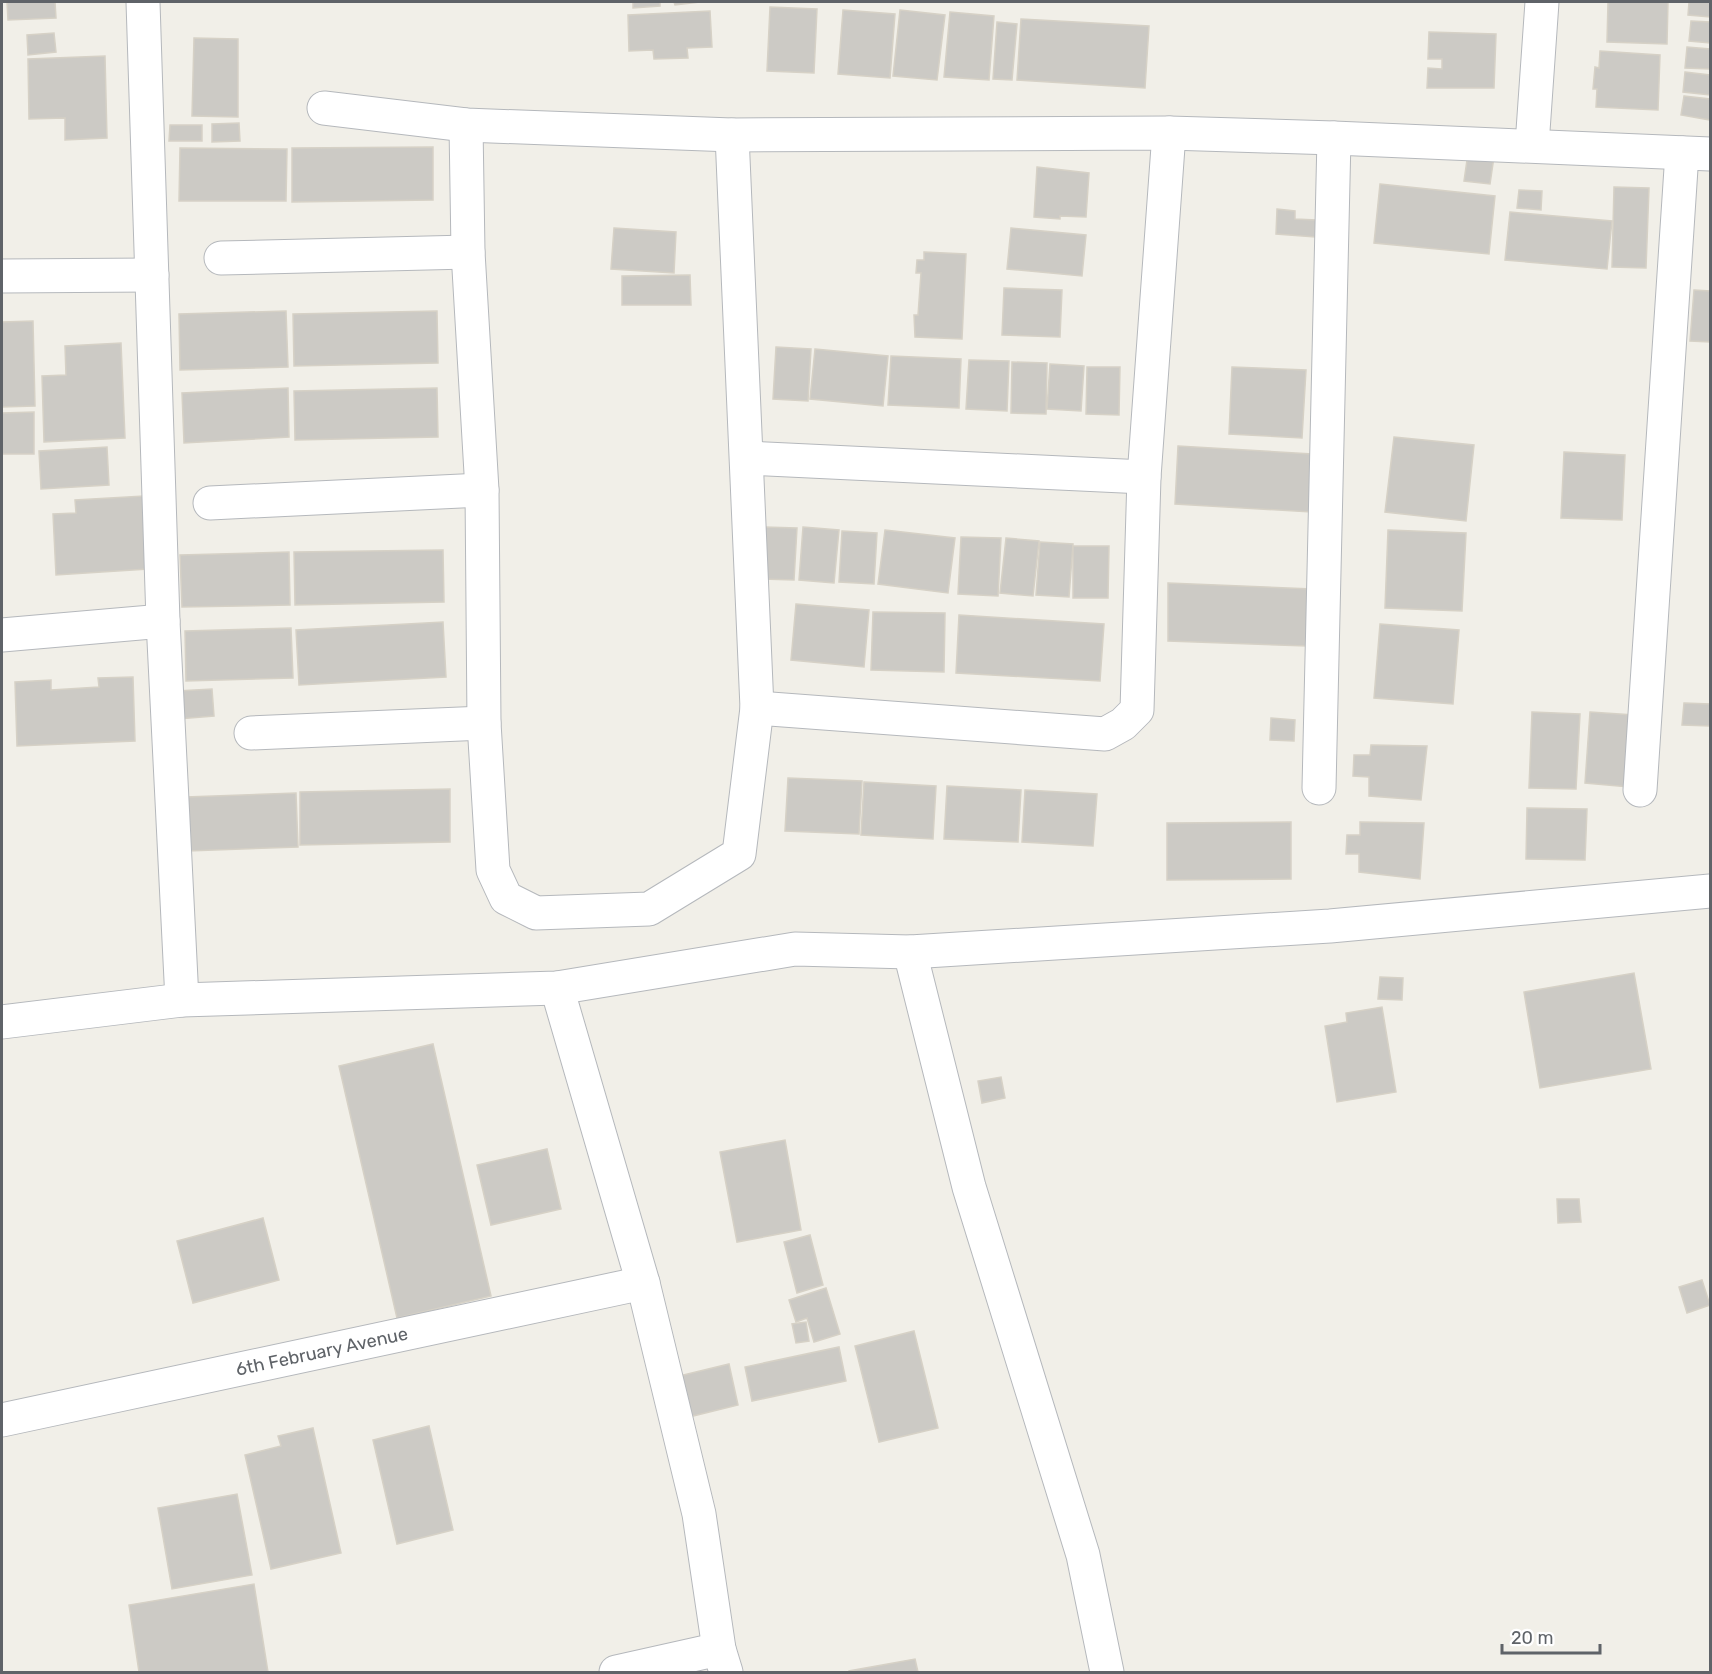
<svg xmlns="http://www.w3.org/2000/svg" width="1712" height="1674" font-family="Rubik,sans-serif">
<style>
.building{fill:#cccac5;stroke:#d6d1c6;stroke-width:1.5}
.lines{fill:none;stroke-linecap:round;stroke-linejoin:round}
.minor-casing{stroke:#b5b8bc;stroke-width:35}
.minor{stroke:#fff;stroke-width:33}
.labels{text-anchor:middle;stroke-width:6;stroke-linejoin:round;paint-order:stroke}
.street-label{font-size:18px;fill:#5f6368;stroke:#fff}
</style>
<rect width="100%" height="100%" fill="#f1efe8"/>
<g class="building">
<polygon points="7,2 55,2 56,18 8,20"/>
<polygon points="633,2 660,2 660,6 633,8"/>
<polygon points="674,2 700,2 675,5"/>
<polygon points="1608,2 1668,2 1667,44 1607,42"/>
<polygon points="1689,2 1710,2 1710,17 1688,15"/>
<polygon points="770,7 817,9 814,73 767,71"/>
<polygon points="843,10 895,14 890,78 838,74"/>
<polygon points="900,10 945,15 937,80 893,76"/>
<polygon points="710,11 712,47 687,48 688,58 654,59 653,50 629,51 628,15"/>
<polygon points="950,12 994,16 989,80 944,77"/>
<polygon points="1021,19 1149,26 1145,88 1017,80"/>
<polygon points="1691,21 1710,22 1710,43 1689,41"/>
<polygon points="997,22 1017,24 1012,80 993,79"/>
<polygon points="1429,32 1496,34 1494,88 1427,88 1428,68 1442,69 1442,59 1428,59"/>
<polygon points="54,33 56,52 28,55 27,35"/>
<polygon points="194,38 238,39 238,117 192,116"/>
<polygon points="1687,47 1710,49 1710,69 1685,68"/>
<polygon points="1600,51 1660,55 1658,110 1596,107 1597,89 1593,89 1595,67 1599,68"/>
<polygon points="105,56 107,138 65,140 65,118 29,119 28,59"/>
<polygon points="1685,72 1710,75 1710,95 1683,92"/>
<polygon points="1684,96 1710,99 1710,120 1681,115"/>
<polygon points="239,123 240,141 212,142 212,124"/>
<polygon points="170,125 202,125 202,141 169,141"/>
<polygon points="433,147 433,200 292,202 292,148"/>
<polygon points="180,148 287,149 286,201 179,201"/>
<polygon points="1468,153 1494,157 1490,184 1464,181"/>
<polygon points="1037,167 1089,173 1086,217 1060,216 1060,219 1034,217"/>
<polygon points="1380,184 1495,196 1489,254 1374,243"/>
<polygon points="1614,187 1649,188 1646,268 1612,267"/>
<polygon points="1519,190 1542,191 1541,210 1517,208"/>
<polygon points="1277,209 1295,211 1295,219 1316,220 1315,237 1276,234"/>
<polygon points="1510,212 1612,221 1607,269 1505,260"/>
<polygon points="614,228 676,232 674,273 611,269"/>
<polygon points="1011,228 1086,235 1082,276 1007,269"/>
<polygon points="924,252 966,254 962,339 915,337 914,315 918,315 921,273 916,273 917,260 924,260"/>
<polygon points="690,275 691,305 622,305 622,276"/>
<polygon points="1004,288 1062,290 1060,337 1002,335"/>
<polygon points="1694,290 1710,291 1710,342 1690,341"/>
<polygon points="286,311 288,367 180,370 179,314"/>
<polygon points="437,311 438,363 294,366 293,314"/>
<polygon points="33,321 35,406 2,407 2,322"/>
<polygon points="121,343 125,438 44,442 42,376 66,375 65,346"/>
<polygon points="776,347 811,349 808,401 773,399"/>
<polygon points="815,349 888,356 883,406 810,399"/>
<polygon points="891,356 961,359 959,408 888,405"/>
<polygon points="969,360 1009,361 1007,411 966,409"/>
<polygon points="1012,362 1047,363 1046,414 1011,413"/>
<polygon points="1050,364 1084,366 1081,411 1047,409"/>
<polygon points="1087,367 1120,367 1119,415 1086,414"/>
<polygon points="1232,367 1306,370 1302,438 1229,434"/>
<polygon points="288,388 289,437 184,443 182,393"/>
<polygon points="437,388 438,437 295,440 294,391"/>
<polygon points="34,412 34,454 2,454 2,413"/>
<polygon points="1394,437 1474,445 1466,521 1385,512"/>
<polygon points="1178,446 1312,454 1311,512 1175,504"/>
<polygon points="107,447 109,485 41,489 39,451"/>
<polygon points="1564,452 1625,455 1622,520 1561,518"/>
<polygon points="144,496 148,569 56,575 53,514 76,513 75,500"/>
<polygon points="764,527 797,528 794,580 762,579"/>
<polygon points="803,527 839,530 834,583 799,580"/>
<polygon points="885,530 955,538 948,593 878,584"/>
<polygon points="1388,530 1466,533 1462,611 1385,608"/>
<polygon points="842,531 877,533 874,584 839,582"/>
<polygon points="961,537 1001,538 998,596 958,594"/>
<polygon points="1006,538 1039,541 1033,596 1000,593"/>
<polygon points="1040,542 1073,544 1069,597 1036,595"/>
<polygon points="1073,546 1109,546 1108,598 1073,598"/>
<polygon points="443,550 444,602 295,605 294,552"/>
<polygon points="289,552 290,605 182,607 180,555"/>
<polygon points="1168,583 1312,589 1307,646 1168,641"/>
<polygon points="796,604 869,610 864,667 791,660"/>
<polygon points="873,612 945,613 944,672 871,670"/>
<polygon points="959,615 1104,624 1100,681 956,673"/>
<polygon points="443,622 446,677 299,685 296,630"/>
<polygon points="1380,624 1459,630 1453,704 1374,698"/>
<polygon points="291,628 293,678 186,681 185,631"/>
<polygon points="133,677 135,741 17,746 15,682 51,680 51,690 99,687 98,678"/>
<polygon points="212,689 214,716 178,719 177,691"/>
<polygon points="1684,703 1710,704 1710,726 1682,725"/>
<polygon points="1532,712 1580,714 1576,789 1529,788"/>
<polygon points="1590,712 1634,715 1629,787 1585,783"/>
<polygon points="1271,718 1295,720 1294,741 1270,740"/>
<polygon points="1371,745 1427,746 1421,800 1369,796 1369,777 1353,776 1354,755 1370,755"/>
<polygon points="788,778 862,781 859,834 785,831"/>
<polygon points="864,782 936,786 933,839 861,835"/>
<polygon points="947,786 1021,790 1018,842 944,839"/>
<polygon points="450,789 450,842 300,845 300,792"/>
<polygon points="1025,790 1097,794 1093,846 1022,842"/>
<polygon points="296,793 298,847 188,851 186,797"/>
<polygon points="1527,808 1587,809 1585,860 1526,859"/>
<polygon points="1291,822 1291,879 1167,880 1167,823"/>
<polygon points="1360,822 1424,823 1420,879 1359,872 1359,854 1346,854 1347,835 1360,835"/>
<polygon points="1634,973 1651,1069 1540,1088 1524,992"/>
<polygon points="1380,977 1403,978 1402,1000 1378,999"/>
<polygon points="1382,1007 1396,1092 1337,1102 1325,1026 1347,1022 1346,1013"/>
<polygon points="433,1044 491,1296 397,1318 339,1066"/>
<polygon points="1001,1077 1005,1098 982,1103 978,1081"/>
<polygon points="785,1140 801,1230 737,1242 720,1152"/>
<polygon points="547,1149 561,1209 491,1225 477,1165"/>
<polygon points="1557,1199 1579,1199 1581,1222 1558,1223"/>
<polygon points="263,1218 279,1280 193,1303 177,1241"/>
<polygon points="810,1235 823,1285 797,1293 784,1242"/>
<polygon points="1702,1280 1710,1305 1687,1313 1679,1287"/>
<polygon points="826,1288 840,1334 814,1342 807,1318 796,1322 789,1300"/>
<polygon points="806,1322 809,1341 796,1343 792,1324"/>
<polygon points="914,1331 938,1428 879,1442 855,1346"/>
<polygon points="839,1347 846,1381 752,1401 745,1367"/>
<polygon points="729,1364 738,1405 689,1417 679,1376"/>
<polygon points="429,1426 453,1530 397,1544 373,1440"/>
<polygon points="313,1428 341,1553 271,1569 245,1455 281,1446 278,1436"/>
<polygon points="237,1494 252,1575 172,1589 158,1508"/>
<polygon points="254,1584 268,1672 139,1672 129,1605"/>
<polygon points="915,1659 918,1672 849,1672 849,1671"/>
</g>
<g class="lines">
<defs>
<g id="minor">
<polyline points="143,2 163,621 182,1000"/>
<polyline points="324,108 466,125 732,135 1169,133 1334,138 1710,154"/>
<polyline points="466,125 468,252 482,490 484,723 493,870 506,898 536,913 649,909 739,854 757,708 732,135"/>
<polyline points="1532,145 1542,2"/>
<polyline points="221,258 468,252"/>
<polyline points="2,276 152,275"/>
<polyline points="747,458 1144,477"/>
<polyline points="210,503 482,490"/>
<polyline points="2,635 163,621"/>
<polyline points="757,708 1105,734 1123,724 1137,710 1144,477 1169,133"/>
<polyline points="251,733 484,723"/>
<polyline points="1319,788 1334,138"/>
<polyline points="1640,790 1682,153"/>
<polyline points="910,952 969,1187 1083,1555 1107,1672"/>
<polyline points="557,988 643,1283 699,1514 719,1649 726,1672"/>
<polyline points="2,1022 182,1000 557,988 795,949 910,952 1330,926 1710,891"/>
<path id="s1" d="M2 1420 643 1283"/>
<polyline points="616,1672 719,1649"/>
</g>
</defs>
<use href="#minor" class="minor-casing"/>
<use href="#minor" class="minor"/>
</g>
<g class="labels">
<g class="street-label">
<text dy="6" stroke="none"><textPath href="#s1" startOffset="327">6th February Avenue</textPath></text>
</g>
</g>
<rect width="1712" height="1674" fill="none" stroke="#5f6368" stroke-width="6"/>
<path d="M1502 1644v9h98v-9" fill="none" stroke="#5f6368" stroke-width="3"/>
<text x="1511" y="1644" font-size="18" fill="#5f6368" stroke="#ffffff" stroke-width="4.5" paint-order="stroke">20 m</text>
</svg>
